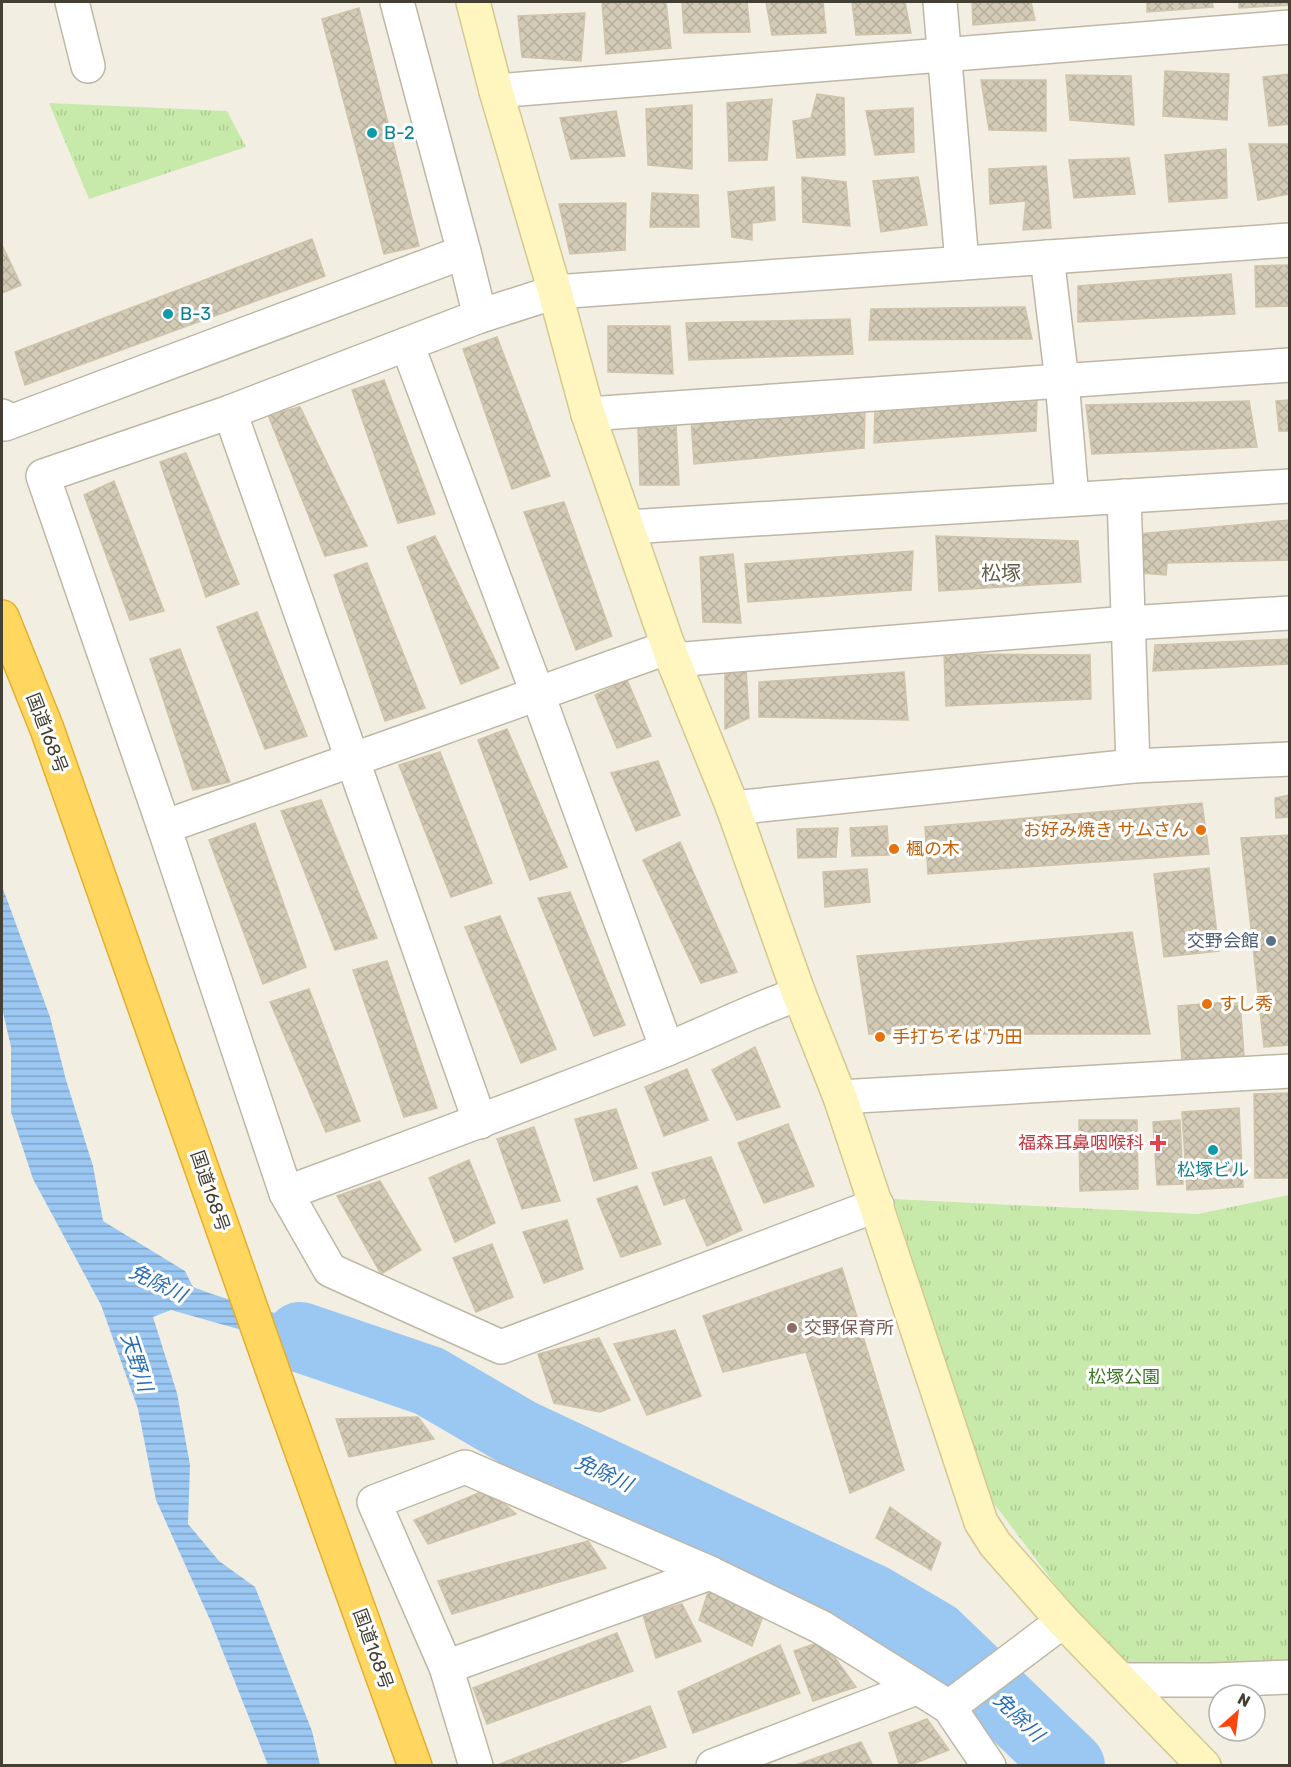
<svg xmlns="http://www.w3.org/2000/svg" width="1291" height="1767" font-family="Rubik,'Noto Sans JP',sans-serif">
<style>
.park{fill:url(#park-tufts)}
.water{fill:url(#water-rules)}
.lines{fill:none;stroke-linecap:round;stroke-linejoin:round}
.river{stroke:#9bc7f3;stroke-width:70}
.building{fill:url(#building-cross-hatch);stroke:#cfc4aa;stroke-width:1.5}
.street-casing{stroke:#beb7a5;stroke-width:36}
.secondary-casing{stroke:#d4c890;stroke-width:36}
.highway-casing{stroke:#e3af2b;stroke-width:36}
.street{stroke:#fff;stroke-width:33}
.secondary{stroke:#fff5bf;stroke-width:33}
.highway{stroke:#ffd760;stroke-width:33}
.culture-dot{fill:#0f9aa8;stroke:#fff;stroke-width:2}
.food-dot{fill:#e8710a;stroke:#fff;stroke-width:2}
.service-dot{fill:#5c6f8a;stroke:#fff;stroke-width:2}
.health-dot{fill:#e0444e;stroke:#fff;stroke-width:2}
.education-dot{fill:#8d6e63;stroke:#fff;stroke-width:2}
.labels{text-anchor:middle;stroke-width:6;stroke-linejoin:round;paint-order:stroke}
.culture-label{font-size:18px;fill:#0d838f;stroke:#fff;text-anchor:start}
.street-label{font-size:18px;fill:#443f33;stroke:#fff}
.food-label{font-size:18px;fill:#c56008;stroke:#fff;text-anchor:start}
.service-label{font-size:18px;fill:#4e5e75;stroke:#fff;text-anchor:end}
.health-label{font-size:18px;fill:#be3a42;stroke:#fff;text-anchor:end}
.education-label{font-size:18px;fill:#785e54;stroke:#fff;text-anchor:start}
.park-label{font-size:18px;fill:#3d7724;stroke:#fff}
.neighbourhood-label{font-size:20px;fill:#675e49;stroke:#fff}
.water-label{font-size:20px;font-style:italic;fill:#286db3;stroke:#fff}
</style>
<defs>
<pattern id="park-tufts" width="24" height="20" patternUnits="userSpaceOnUse" patternTransform="scale(1.5)"><rect width="24" height="20" fill="#c7e9a9"/><path d="M3 7l-1-3M5 7V3M7 7l1-3M15 17l-1-3M17 17v-4M19 17l1-3" fill="none" stroke="#acc992"/></pattern>
<pattern id="water-rules" width="6" height="5" patternUnits="userSpaceOnUse" patternTransform="scale(1.5)"><rect width="6" height="5" fill="#9bc7f3"/><path d="M0 2.5h6" fill="none" stroke="#80a3c5"/></pattern>
<pattern id="building-cross-hatch" width="8" height="8" patternUnits="userSpaceOnUse" patternTransform="scale(1.5)"><rect width="8" height="8" fill="#d4cbb7"/><path d="M0 0l8 8M0 8l8-8" fill="none" stroke="#b7af9e"/></pattern>
</defs>
<rect width="100%" height="100%" fill="#f2efe2"/>
<g class="park">
<polygon points="49,103 227,111 246,147 89,199"/>
<polygon points="1289,1195 1289,1664 1130,1668 1070,1604 989,1497 893,1199 1198,1214"/>
</g>
<path class="water" d="M2 886 50 1017 66 1080 93 1166 103 1221 185 1271 193 1287C249 1309 310 1318 364 1347 377 1354 389 1366 401 1375L171 1310 153 1317 177 1393 190 1465 188 1524 219 1561 255 1587 312 1731 320 1765H268L211 1622 156 1500 138 1409 101 1305 33 1179 11 1112V1047L2 1008Z"/>
<g class="lines">
<polyline class="river" points="300,1337 429,1381 520,1434 872,1599 935,1636 1070,1766"/>
</g>
<g class="building">
<polygon points="602,2 666,2 671,48 606,54"/>
<polygon points="682,2 747,2 750,32 684,33"/>
<polygon points="766,2 823,2 826,33 772,35"/>
<polygon points="852,2 905,2 911,33 856,35"/>
<polygon points="972,2 1031,2 1035,20 973,25"/>
<polygon points="1147,2 1212,2 1213,7 1147,12"/>
<polygon points="1239,2 1290,2 1290,5 1239,8"/>
<polygon points="359,8 419,246 384,254 322,19"/>
<polygon points="585,13 581,61 522,57 518,16"/>
<polygon points="1165,71 1229,74 1227,120 1163,116"/>
<polygon points="1290,74 1290,124 1269,126 1263,77"/>
<polygon points="1066,75 1131,76 1134,125 1070,120"/>
<polygon points="981,80 1046,80 1046,131 989,130"/>
<polygon points="817,94 844,98 845,155 797,158 793,121 811,118"/>
<polygon points="772,99 767,160 729,161 727,103"/>
<polygon points="692,105 692,169 648,165 646,109"/>
<polygon points="913,108 914,152 875,155 866,111"/>
<polygon points="616,111 625,156 571,159 560,118"/>
<polygon points="1249,144 1290,144 1290,194 1258,200"/>
<polygon points="1226,149 1227,198 1169,202 1165,155"/>
<polygon points="1129,158 1135,194 1074,198 1069,160"/>
<polygon points="1046,166 1051,228 1023,230 1026,201 990,204 989,169"/>
<polygon points="802,177 846,182 850,226 803,222"/>
<polygon points="918,177 927,225 881,232 873,181"/>
<polygon points="774,187 775,220 752,223 752,240 732,237 728,192"/>
<polygon points="652,193 698,195 699,227 650,227"/>
<polygon points="626,203 625,250 570,254 559,204"/>
<polygon points="312,239 325,276 25,385 15,352"/>
<polygon points="2,245 21,285 2,293"/>
<polygon points="1290,265 1290,306 1256,307 1255,266"/>
<polygon points="1231,274 1235,314 1078,322 1078,286"/>
<polygon points="1025,307 1032,339 869,340 871,309"/>
<polygon points="850,319 853,354 689,360 686,323"/>
<polygon points="608,326 670,326 673,374 608,372"/>
<polygon points="497,337 550,476 512,489 463,349"/>
<polygon points="384,380 435,514 398,523 352,390"/>
<polygon points="1037,400 1036,431 874,443 875,410"/>
<polygon points="1290,400 1290,431 1279,431 1276,401"/>
<polygon points="1249,401 1257,447 1092,454 1086,405"/>
<polygon points="300,407 367,546 325,556 268,415"/>
<polygon points="865,409 864,448 694,464 691,419"/>
<polygon points="676,425 679,485 640,485 638,429"/>
<polygon points="186,453 239,584 206,597 160,462"/>
<polygon points="114,481 164,611 130,620 84,495"/>
<polygon points="564,502 612,636 576,650 524,512"/>
<polygon points="1290,520 1290,560 1167,563 1166,575 1140,573 1138,534"/>
<polygon points="435,536 499,668 461,684 407,547"/>
<polygon points="936,536 1078,541 1081,582 939,591"/>
<polygon points="913,551 911,590 748,602 745,564"/>
<polygon points="733,554 741,623 703,622 700,557"/>
<polygon points="367,563 425,708 385,721 334,575"/>
<polygon points="257,612 307,736 265,749 217,627"/>
<polygon points="1290,639 1290,664 1153,671 1155,645"/>
<polygon points="180,649 230,782 193,790 150,659"/>
<polygon points="944,654 1090,655 1091,699 946,706"/>
<polygon points="746,669 749,718 725,729 725,673"/>
<polygon points="904,672 908,720 759,717 759,682"/>
<polygon points="627,680 651,736 617,748 595,695"/>
<polygon points="507,729 567,867 530,880 478,740"/>
<polygon points="440,752 492,883 451,897 399,765"/>
<polygon points="658,761 680,815 636,831 611,773"/>
<polygon points="1290,795 1290,817 1276,818 1275,798"/>
<polygon points="321,800 377,938 335,950 281,811"/>
<polygon points="1202,803 1209,854 928,874 925,827"/>
<polygon points="255,823 306,967 263,984 209,840"/>
<polygon points="887,826 889,855 852,856 850,828"/>
<polygon points="838,828 836,857 798,858 797,829"/>
<polygon points="1290,835 1290,1045 1264,1047 1241,838"/>
<polygon points="680,842 737,972 701,983 643,860"/>
<polygon points="1209,868 1219,951 1164,957 1154,874"/>
<polygon points="867,869 870,902 825,907 823,872"/>
<polygon points="570,892 625,1025 594,1036 538,898"/>
<polygon points="500,916 556,1049 521,1063 465,927"/>
<polygon points="1132,932 1150,1034 869,1034 857,956"/>
<polygon points="387,961 437,1108 404,1117 353,970"/>
<polygon points="309,989 360,1121 326,1132 270,1002"/>
<polygon points="1240,1001 1244,1056 1182,1061 1178,1006"/>
<polygon points="755,1047 780,1107 737,1120 712,1070"/>
<polygon points="687,1069 708,1120 664,1136 645,1087"/>
<polygon points="1290,1093 1290,1178 1255,1178 1254,1094"/>
<polygon points="1239,1108 1243,1187 1187,1190 1182,1112"/>
<polygon points="616,1109 637,1168 594,1181 575,1119"/>
<polygon points="1079,1120 1137,1120 1138,1189 1080,1191"/>
<polygon points="1180,1120 1183,1184 1157,1185 1153,1122"/>
<polygon points="788,1124 814,1186 764,1203 738,1143"/>
<polygon points="534,1127 560,1201 522,1209 497,1139"/>
<polygon points="711,1157 742,1230 707,1246 685,1198 664,1205 652,1173"/>
<polygon points="469,1160 495,1223 455,1242 429,1178"/>
<polygon points="380,1181 421,1250 381,1274 337,1196"/>
<polygon points="637,1186 661,1244 621,1257 597,1199"/>
<polygon points="567,1220 583,1269 544,1283 523,1232"/>
<polygon points="492,1244 513,1297 476,1312 453,1258"/>
<polygon points="842,1268 904,1470 850,1493 806,1352 723,1372 703,1316"/>
<polygon points="675,1330 701,1396 647,1415 614,1344"/>
<polygon points="599,1338 630,1400 600,1412 554,1403 538,1354"/>
<polygon points="418,1417 434,1439 349,1457 336,1419"/>
<polygon points="488,1489 516,1514 428,1544 414,1520"/>
<polygon points="890,1507 941,1543 931,1570 876,1538"/>
<polygon points="588,1541 606,1568 452,1614 438,1581"/>
<polygon points="709,1589 763,1616 752,1646 699,1620"/>
<polygon points="682,1604 701,1641 656,1658 643,1615"/>
<polygon points="617,1633 633,1671 487,1724 473,1688"/>
<polygon points="823,1641 856,1687 813,1701 794,1651"/>
<polygon points="780,1645 800,1693 693,1733 678,1692"/>
<polygon points="650,1706 666,1747 612,1766 501,1766 500,1764"/>
<polygon points="927,1719 949,1750 908,1766 900,1766 889,1733"/>
<polygon points="861,1742 873,1766 793,1766"/>
</g>
<g class="lines">
<defs>
<g id="street">
<polyline points="72,2 88,66"/>
<polyline points="397,2 464,252 480,316"/>
<polyline points="940,2 962,263"/>
<polyline points="496,91 1290,27"/>
<polyline points="1047,257 1062,381 1072,499"/>
<polyline points="407,344 538,695 667,1049"/>
<polyline points="230,412 480,1122"/>
<polyline points="588,414 1290,365"/>
<polyline points="2,416 5,424 464,252"/>
<polyline points="1124,496 1133,766"/>
<polyline points="628,527 1290,486"/>
<polyline points="673,660 1128,623 1290,613"/>
<polyline points="733,808 1133,766 1290,759"/>
<polyline points="164,827 669,647"/>
<polyline points="840,1097 1290,1071"/>
<path d="M286 1193C409 1148 531 1102 652 1055 702 1036 749 1011 799 994"/>
<polyline points="877,1205 501,1347 330,1270 286,1193 164,827 43,476 230,412 480,316 555,292 1290,240"/>
<polyline points="446,1667 710,1573"/>
<polyline points="1121,1680 1213,1680 1290,1677"/>
<polyline points="949,1707 1063,1621"/>
<polyline points="476,1766 446,1667 374,1502 465,1467 710,1573 821,1627 949,1707 989,1766"/>
<polyline points="713,1766 916,1688"/>
</g>
<polyline id="secondary" points="473,2 496,91 555,292 588,414 673,660 733,808 799,994 840,1097 981,1522 995,1544 1063,1621 1204,1766"/>
<polyline id="highway" points="2,617 47,729 281,1394 415,1766"/>
</defs>
<use href="#street" class="street-casing"/>
<use href="#secondary" class="secondary-casing"/>
<use href="#highway" class="highway-casing"/>
<use href="#street" class="street"/>
<use href="#secondary" class="secondary"/>
<use href="#highway" class="highway"/>
</g>
<g class="culture-dot">
<circle cx="372" cy="133" r="6"/>
<circle cx="168" cy="314" r="6"/>
<circle cx="1213" cy="1150" r="6"/>
</g>
<g class="food-dot">
<circle cx="1201" cy="830" r="6"/>
<circle cx="894" cy="849" r="6"/>
<circle cx="1207" cy="1004" r="6"/>
<circle cx="880" cy="1037" r="6"/>
</g>
<circle class="service-dot" cx="1271" cy="941" r="6"/>
<path class="health-dot" d="M1155 1134h6v6h6v6h-6v6h-6v-6h-6v-6h6z"/>
<circle class="education-dot" cx="792" cy="1328" r="6"/>
<g class="labels">
<g class="culture-label">
<text x="384" y="139">B-2</text>
<text x="180" y="320">B-3</text>
<text x="1213" y="1176" text-anchor="middle">松塚ビル</text>
</g>
<g class="street-label">
<text transform="translate(47 733) rotate(69)" y="6">国道168号</text>
<text transform="translate(210 1191) rotate(71)" y="6">国道168号</text>
<text transform="translate(373 1649) rotate(70)" y="6">国道168号</text>
</g>
<g class="food-label">
<text x="1189" y="836" text-anchor="end">お好み焼き サムさん</text>
<text x="906" y="855">楓の木</text>
<text x="1219" y="1010">すし秀</text>
<text x="892" y="1043">手打ちそば 乃田</text>
</g>
<g class="service-label">
<text x="1259" y="947">交野会館</text>
</g>
<g class="health-label">
<text x="1144" y="1149">福森耳鼻咽喉科</text>
</g>
<g class="education-label">
<text x="804" y="1334">交野保育所</text>
</g>
<g class="park-label">
<text x="1124" y="1383">松塚公園</text>
</g>
<g class="neighbourhood-label">
<text x="1001" y="580">松塚</text>
</g>
<g class="water-label">
<text transform="translate(158 1283) rotate(26)" y="7">免除川</text>
<text transform="translate(137 1362) rotate(72)" y="7">天野川</text>
<text transform="translate(604 1473) rotate(25)" y="7">免除川</text>
<text transform="translate(1019 1717) rotate(44)" y="7">免除川</text>
</g>
</g>
<rect width="1291" height="1767" fill="none" stroke="#443f33" stroke-width="6"/>
<g transform="translate(1237 1713) rotate(28)"><circle r="28" fill="#ffffff" stroke="#b4b2ad" stroke-width="1.5"/>
<path d="M0-4.5L10 22L0 15L-10 22Z" fill="#ff450c"/>
<text y="-9" font-size="16" font-weight="bold" text-anchor="middle" fill="#443f33">N</text>
</g>
</svg>
